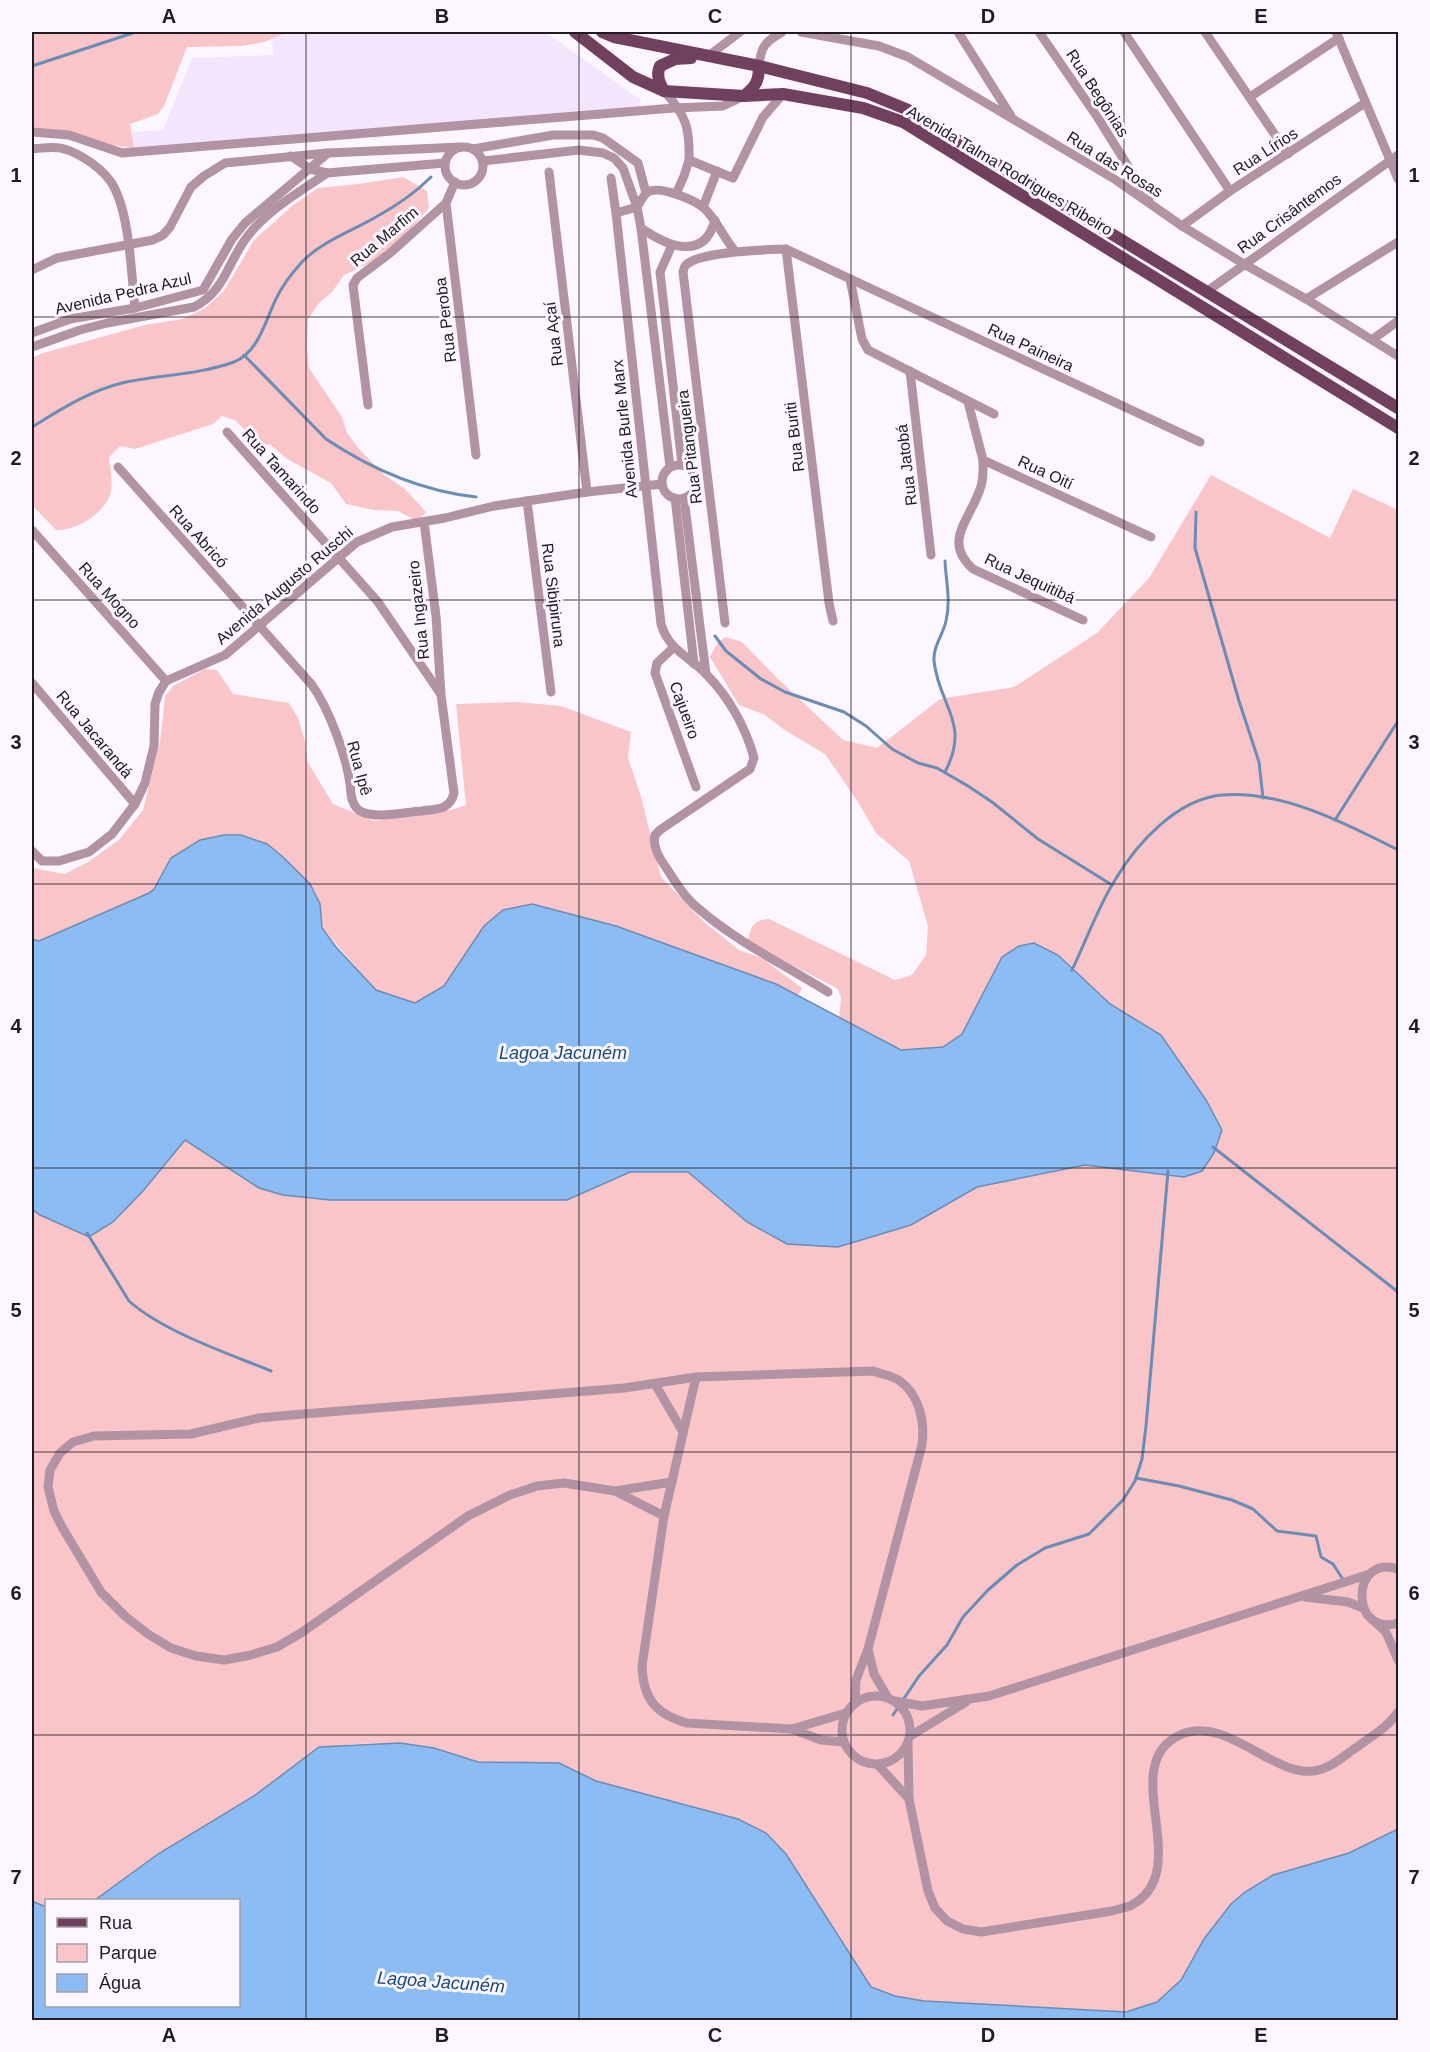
<svg xmlns="http://www.w3.org/2000/svg" width="1430" height="2052" font-family="Arial,sans-serif">
<style>
.built{fill:#f3e5fc}
.green{fill:#f9c5c9}
.water{fill:#8bbcf4;stroke:#6b8cb5;stroke-width:1.5}
.lines{fill:none;stroke-linecap:round;stroke-linejoin:round}
.stream{stroke:#6b8cb5;stroke-width:3}
.minor{stroke:#b193a4;stroke-width:9}
.major{stroke:#72405f;stroke-width:12}
.grid{fill:none;stroke:#201b23;stroke-width:1.5;stroke-opacity:0.55}
.labels{text-anchor:middle;stroke-width:6;stroke-linejoin:round;paint-order:stroke}
.street-label{font-size:16px;fill:#201b23;stroke:#fbf6ff}
.water-label{font-size:18px;font-style:italic;fill:#184a7d;stroke:#fbf6ff}
.neatline{fill:none;stroke:#201b23;stroke-width:2}
.grid-label{font-size:20px;text-anchor:middle;font-weight:bold;fill:#201b23}
</style>
<rect width="100%" height="100%" fill="#fbf6ff"/>
<polygon class="built" points="309,32 545,32 641,100 639,109 121,151 116,133 163,130 192,58 273,55 272,35"/>
<g class="green">
<polygon points="32,32 288,32 264,42 242,46 187,47 164,106 158,114 130,124 134,148 32,134"/>
<path d="M403 177 427 191 429 208 388 255 344 275 332 292 319 303 308 319 307 348 309 368 342 417 347 433 359 449 383 474 404 488 426 512 417 521 398 511 374 510 346 504 331 483 287 459 271 445 259 444 235 420 222 416 213 424 135 449 120 446 109 457C110 467 113 480 111 491 107 512 77 531 56 530L32 505V358L43 353 145 325 182 319 204 309 224 291 254 240 292 206 318 188 359 184Z"/>
<path d="M1211 475 1330 538 1353 489 1398 510V1829L1349 1853 1273 1875 1204 1939 1181 1980 1157 2002 1126 2012 924 2001 895 1996 871 1987 786 1854 765 1833 738 1819 596 1781 559 1763 478 1762 434 1748 400 1743 350 1744 254 1796 158 1854 95 1900H46V1907L32 1901V1209L40 1215 143 1191 185 1140 259 1188 330 1200H567L630 1172H688L747 1222 911 1225 977 1187 1085 1165 1184 1177 1161 1035 1110 1004 1058 955 1002 957 962 1034 943 1047 901 1050 839 1018 841 998 838 989 748 942C749 928 754 919 769 919L895 980 912 975 926 955 928 926 909 861 876 833 858 802 825 754 786 731 765 715 739 705 710 657 718 642 726 637 742 642 776 677 843 740 877 748 940 699 1014 687 1097 633 1149 578Z"/>
<polygon points="205,669 217,670 233,694 289,703 298,718 305,741 307,761 333,804 374,821 451,810 466,805 456,704 516,702 561,706 631,732 628,758 641,797 661,877 704,922 739,950 762,958 802,988 798,996 776,984 616,926 484,926 444,986 415,1003 376,990 322,928 320,904 310,884 283,857 267,844 183,851 171,858 154,890 149,893 38,941 32,939 32,868 65,874 88,862 119,840 143,810 160,742 165,697 173,686"/>
</g>
<g class="water">
<polygon points="224,835 241,835 267,844 283,857 310,884 320,904 322,928 336,947 376,990 415,1003 444,986 484,926 503,910 532,904 616,926 776,984 901,1050 943,1047 962,1034 1002,957 1019,946 1034,943 1058,955 1110,1004 1161,1035 1206,1100 1222,1130 1214,1153 1202,1171 1184,1177 1085,1165 977,1187 911,1225 838,1247 787,1244 747,1222 688,1172 630,1172 567,1200 330,1200 283,1195 259,1188 185,1140 143,1191 113,1222 89,1237 40,1215 32,1209 32,939 39,941 149,893 154,889 171,858 200,840"/>
<polygon points="400,1743 434,1748 478,1762 559,1763 596,1781 738,1819 766,1833 786,1854 871,1987 895,1996 924,2001 1126,2012 1157,2002 1181,1980 1204,1939 1231,1904 1245,1892 1273,1875 1349,1853 1398,1829 1398,2019 1396,2020 32,2020 32,1901 46,1907 46,2006 238,2006 238,1900 95,1900 158,1854 254,1796 319,1747"/>
</g>
<g class="lines">
<g class="stream">
<polyline points="32,66 136,32"/>
<path d="M244 355 326 439C371 469 422 491 476 497"/>
<path d="M32 427C60 410 89 391 122 383 158 375 198 375 234 362 259 352 265 321 276 299 282 286 292 273 302 262 322 241 352 231 376 217 396 206 415 193 431 177"/>
<polyline points="1196,512 1195,548 1239,701 1259,762 1263,798"/>
<polyline points="715,636 726,651 761,679 785,692 844,712 866,726 892,749 918,763 937,768 968,786 992,802 1038,839 1112,885"/>
<path d="M945 772C971 722 939 707 934 661 933 646 943 635 946 621 951 600 946 582 945 561"/>
<polyline points="1335,820 1398,721"/>
<path d="M1072 970C1086 941 1098 907 1115 880 1137 843 1177 799 1222 795 1282 790 1347 824 1398 850"/>
<polyline points="1213,1147 1398,1292"/>
<path d="M87 1233 129 1301C164 1332 227 1353 271 1371"/>
<polyline points="1136,1478 1179,1486 1232,1500 1253,1509 1277,1531 1316,1536 1321,1557 1333,1564 1344,1581"/>
<polyline points="893,1715 919,1676 947,1645 963,1617 988,1590 1017,1565 1045,1548 1089,1534 1123,1500 1135,1481 1142,1459 1146,1426 1168,1171"/>
</g>
<g class="minor">
<polyline points="801,32 879,46 908,57 1116,180 1182,226 1244,264 1306,299 1398,356"/>
<polyline points="958,32 1011,116"/>
<polyline points="1039,32 1098,118 1149,200"/>
<polyline points="1124,32 1230,191"/>
<polyline points="1205,32 1288,154"/>
<polyline points="1336,32 1398,179"/>
<polyline points="707,57 740,32"/>
<path d="M759 66C761 46 765 42 782 32"/>
<path d="M664 91C686 115 690 128 689 160L733 178 763 117 783 94"/>
<polyline points="1250,97 1339,38"/>
<polyline points="32,132 69,135 122,153 674,108 723,106 744,96"/>
<circle cx="464" cy="166" r="19"/>
<path d="M32 149C55 146 64 146 84 158 94 164 104 172 111 182 130 211 131 273 135 308"/>
<polyline points="473,149 553,135 593,135 603,138 638,163 646,193"/>
<polyline points="291,156 310,169 327,173 445,163"/>
<polyline points="483,161 579,150 603,153 614,158 623,168 637,207 616,213"/>
<polyline points="549,172 587,492"/>
<path d="M611 178 616 213 661 624C669 651 689 656 706 674 729 697 746 728 754 758L750 769 660 830 655 835C652 847 660 859 667 869 676 883 685 898 699 909 737 942 785 965 828 992"/>
<polyline points="455,182 446,203 476,455"/>
<polyline points="676,194 684,176 689,160"/>
<polyline points="703,207 717,171"/>
<polyline points="1182,226 1230,191 1365,103"/>
<path d="M641 228C667 246 704 262 715 220"/>
<polyline points="672,245 660,272 682,464"/>
<polyline points="786,249 829,603 833,621"/>
<polyline points="32,270 57,258 153,240 163,235 170,227 191,187 204,176 225,163 327,153"/>
<polyline points="850,279 862,339 868,350 994,414"/>
<polyline points="1206,292 1398,155"/>
<polyline points="1306,299 1398,242"/>
<polyline points="32,333 70,319 135,308 203,290 232,239 245,223 328,153 461,147"/>
<polyline points="1373,339 1398,321"/>
<path d="M32 347 80 330 107 323 194 307C226 290 227 263 247 237 267 210 300 192 327 173"/>
<polyline points="910,371 931,555"/>
<polyline points="968,402 983,460 1151,537"/>
<polyline points="368,405 353,285 357,278 389,254 446,203"/>
<polyline points="227,432 378,602 440,693"/>
<path d="M983 460C983 470 984 480 980 489 970 520 942 541 973 569L1083 620"/>
<circle cx="679" cy="482" r="17"/>
<path d="M118 467 312 685C329 709 346 755 350 784 351 794 351 807 362 812 379 819 404 812 422 811 437 809 450 810 454 793L441 695 436 616 424 522"/>
<path d="M670 467 641 228 637 207C640 203 643 195 648 192 660 185 695 200 705 209 717 221 724 238 735 251"/>
<polyline points="675,498 694,664"/>
<polyline points="684,498 706,674"/>
<polyline points="527,501 551,692"/>
<polyline points="32,530 166,681"/>
<path d="M725 623 683 272C684 269 684 266 687 264 703 251 765 250 786 249L1200 442"/>
<polyline points="673,648 657,663 655,673 696,787"/>
<polyline points="32,683 135,804"/>
<polyline points="32,851 42,861 59,861 89,852 112,834 135,804 145,783 154,746 155,704 159,692 166,681 225,655 357,542 392,527 445,518 494,506 587,492 662,484"/>
<path d="M696 1377 664 1516 642 1666C643 1698 655 1714 687 1723L792 1729 821 1740 844 1742"/>
<polyline points="655,1384 683,1432"/>
<polyline points="615,1491 672,1482"/>
<path d="M664 1516 615 1491 564 1483 537 1486 510 1495 468 1516 301 1633 277 1647 251 1655 224 1660 196 1656 171 1648 148 1634 126 1617 101 1592 62 1527 54 1511 48 1487 50 1470 60 1453 73 1442 94 1436 191 1434 259 1418 291 1415 624 1388 696 1377 873 1371C881 1374 893 1376 900 1381 920 1396 925 1422 922 1445L868 1649 856 1680 855 1703"/>
<path d="M1398 1569C1350 1553 1350 1638 1398 1623"/>
<polyline points="1305,1597 1348,1602 1363,1608"/>
<polyline points="1376,1623 1386,1632 1398,1660"/>
<polyline points="868,1649 874,1674 888,1698"/>
<circle cx="876" cy="1730" r="34"/>
<polyline points="895,1701 922,1706 989,1696 1370,1574"/>
<polyline points="792,1729 846,1713"/>
<polyline points="912,1735 966,1702"/>
<path d="M908 1744 909 1799 928 1891 935 1908 947 1921 963 1929 981 1932 1112 1911C1118 1909 1124 1908 1130 1906 1198 1872 1114 1765 1180 1735 1229 1713 1278 1785 1322 1769 1335 1765 1346 1754 1357 1747 1372 1736 1388 1727 1398 1712"/>
<polyline points="878,1765 909,1799"/>
</g>
<g class="major">
<polyline points="575,32 633,77 664,91 744,96 783,94 863,108 903,122 1398,428"/>
<polyline points="602,32 614,37 759,66 867,93 906,109 1398,408"/>
<path d="M664 91C659 82 656 75 660 66L675 59 691 58"/>
<path d="M744 96C756 86 759 81 759 66"/>
</g>
</g>
<path class="grid" d="M306 32V2020M579 32V2020M851 32V2020M1124 32V2020M32 317H1398M32 600H1398M32 884H1398M32 1168H1398M32 1452H1398M32 1735H1398"/>
<g class="labels">
<g class="street-label">
<text transform="translate(1098 93) rotate(57)" y="6">Rua Begônias</text>
<text transform="translate(1265 151) rotate(-33)" y="6">Rua Lírios</text>
<text transform="translate(1115 164) rotate(32)" y="6">Rua das Rosas</text>
<text transform="translate(1010 170) rotate(31)" y="6">Avenida Talma Rodrigues Ribeiro</text>
<text transform="translate(1289 213) rotate(-36)" y="6">Rua Crisântemos</text>
<text transform="translate(384 236) rotate(-40)" y="6">Rua Marfim</text>
<text transform="translate(123 293) rotate(-13)" y="6">Avenida Pedra Azul</text>
<text transform="translate(445 320) rotate(-97)" y="6">Rua Peroba</text>
<text transform="translate(553 334) rotate(-97)" y="6">Rua Açaí</text>
<text transform="translate(1031 347) rotate(25)" y="6">Rua Paineira</text>
<text transform="translate(624 429) rotate(-96)" y="6">Avenida Burle Marx</text>
<text transform="translate(794 437) rotate(-97)" y="6">Rua Buriti</text>
<text transform="translate(689 447) rotate(-97)" y="6">Rua Pitangueira</text>
<text transform="translate(906 465) rotate(-97)" y="6">Rua Jatobá</text>
<text transform="translate(282 471) rotate(48)" y="6">Rua Tamarindo</text>
<text transform="translate(1046 472) rotate(25)" y="6">Rua Oití</text>
<text transform="translate(199 536) rotate(48)" y="6">Rua Abricó</text>
<text transform="translate(1030 578) rotate(25)" y="6">Rua Jequitibá</text>
<text transform="translate(284 585) rotate(-40)" y="6">Avenida Augusto Ruschi</text>
<text transform="translate(110 595) rotate(48)" y="6">Rua Mogno</text>
<text transform="translate(554 595) rotate(83)" y="6">Rua Sibipiruna</text>
<text transform="translate(418 610) rotate(-96)" y="6">Rua Ingazeiro</text>
<text transform="translate(685 710) rotate(70)" y="6">Cajueiro</text>
<text transform="translate(95 734) rotate(50)" y="6">Rua Jacarandá</text>
<text transform="translate(360 768) rotate(75)" y="6">Rua Ipê</text>
</g>
<g class="water-label">
<text x="563" y="1059">Lagoa Jacuném</text>
<text transform="translate(441 1982) rotate(4)" y="6">Lagoa Jacuném</text>
</g>
</g>
<rect width="1430" height="2052" fill="none" stroke="#fbf6ff" stroke-width="66"/>
<rect x="45" y="1899" width="195" height="108" fill="#fbf6ff" stroke="#a39ea7" stroke-width="1.5"/>
<rect x="57" y="1918" width="30" height="9" fill="#72405f" stroke="#a39ea7" stroke-width="1.5"/>
<text x="99" y="1929" font-size="18" fill="#201b23">Rua</text>
<rect x="57" y="1944" width="30" height="18" fill="#f9c5c9" stroke="#a39ea7" stroke-width="1.5"/>
<text x="99" y="1959" font-size="18" fill="#201b23">Parque</text>
<rect x="57" y="1974" width="30" height="18" fill="#8bbcf4" stroke="#a39ea7" stroke-width="1.5"/>
<text x="99" y="1989" font-size="18" fill="#201b23">Água</text>
<rect x="33" y="33" width="1364" height="1986" class="neatline"/>
<g class="grid-label">
<text x="169" y="23">A</text>
<text x="442" y="23">B</text>
<text x="715" y="23">C</text>
<text x="988" y="23">D</text>
<text x="1261" y="23">E</text>
<text x="16" y="182">1</text>
<text x="1414" y="182">1</text>
<text x="16" y="465">2</text>
<text x="1414" y="465">2</text>
<text x="16" y="749">3</text>
<text x="1414" y="749">3</text>
<text x="16" y="1033">4</text>
<text x="1414" y="1033">4</text>
<text x="16" y="1317">5</text>
<text x="1414" y="1317">5</text>
<text x="16" y="1600">6</text>
<text x="1414" y="1600">6</text>
<text x="16" y="1884">7</text>
<text x="1414" y="1884">7</text>
<text x="169" y="2042">A</text>
<text x="442" y="2042">B</text>
<text x="715" y="2042">C</text>
<text x="988" y="2042">D</text>
<text x="1261" y="2042">E</text>
</g>
</svg>
